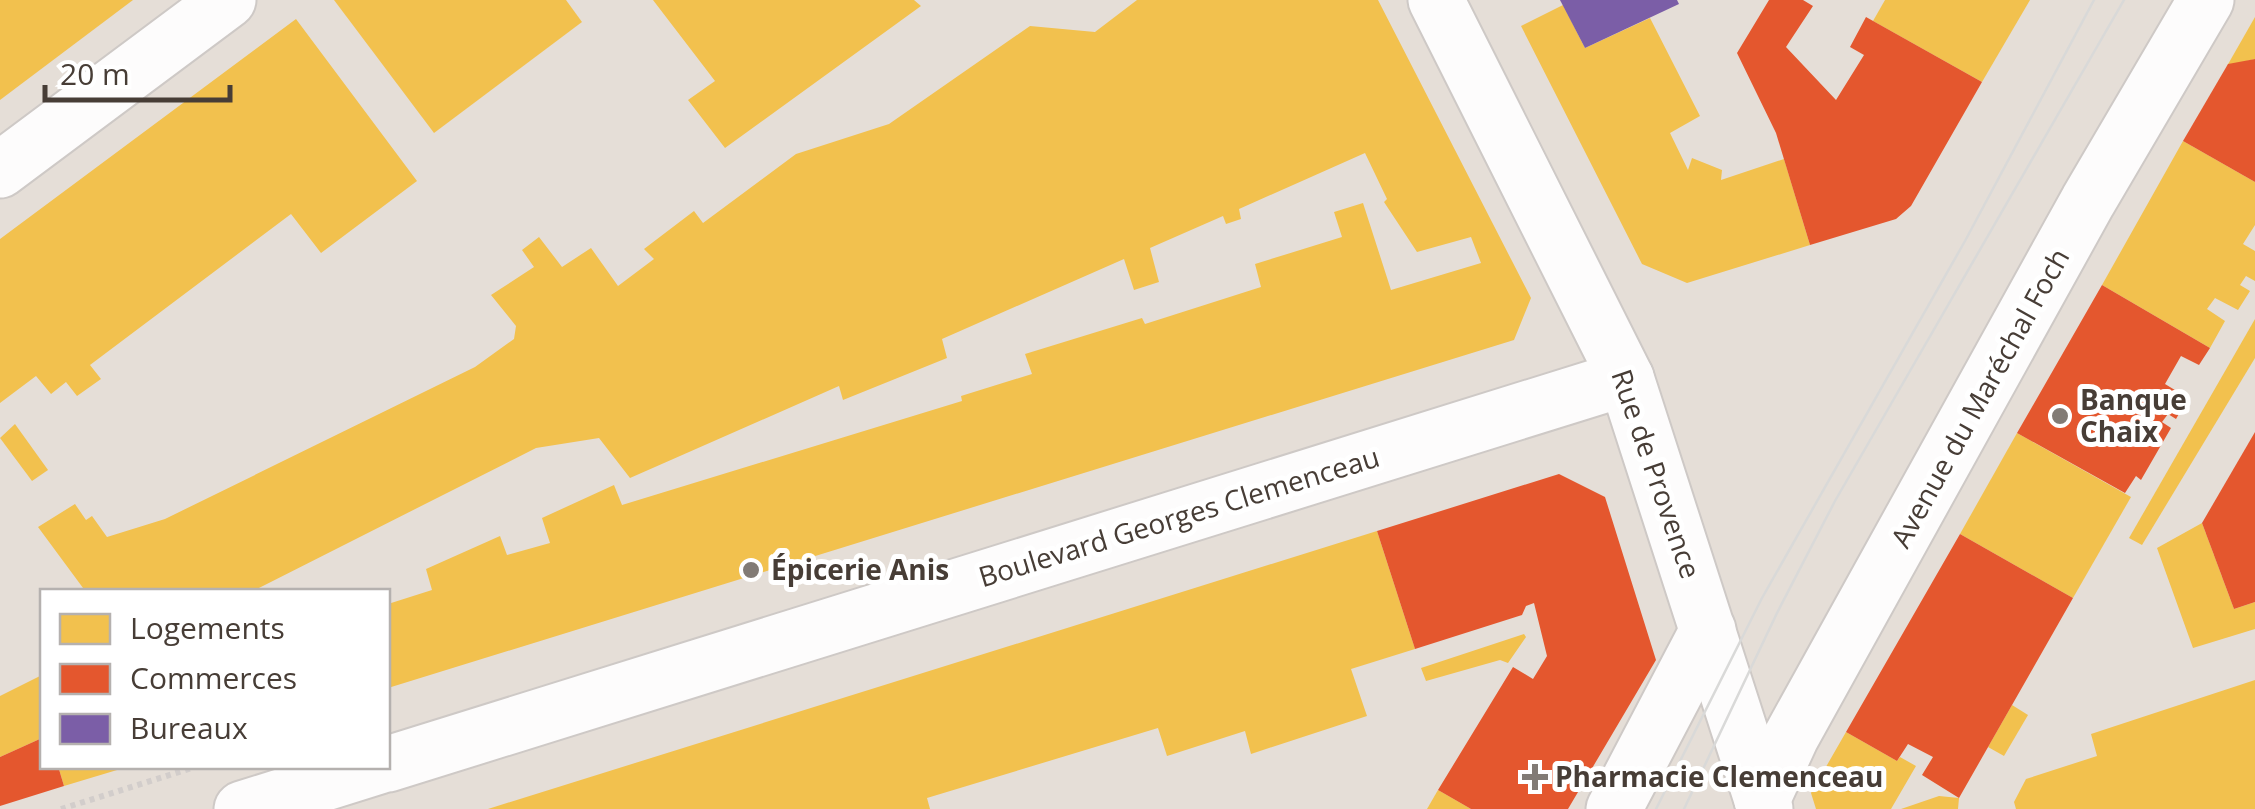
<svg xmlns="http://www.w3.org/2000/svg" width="2255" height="809" font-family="'Open Sans',sans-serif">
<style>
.residential{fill:#e5ded7;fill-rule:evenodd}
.homes{fill:#f2c14e}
.shops{fill:#e4572e}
.offices{fill:#7b5ea7}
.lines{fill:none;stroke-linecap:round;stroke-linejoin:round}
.minor-casing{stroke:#cec9c6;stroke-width:59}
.path{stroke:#d2cdcb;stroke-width:6;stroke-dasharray:5 5;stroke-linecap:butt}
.minor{stroke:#fdfcfc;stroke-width:55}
.tram{stroke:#d9d9d8;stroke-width:2.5}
.poi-dot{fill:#827b75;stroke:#fff;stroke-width:4}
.labels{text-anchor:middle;stroke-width:10;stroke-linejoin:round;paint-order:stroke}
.street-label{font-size:28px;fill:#473d36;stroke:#fff}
.poi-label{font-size:28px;font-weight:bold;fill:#473d36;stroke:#fff;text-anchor:start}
</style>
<rect width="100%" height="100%" fill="#f1edea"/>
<path class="residential" d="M0 0H2255V809H0ZM42 592H388V766H42Z"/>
<g class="homes">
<polygon points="0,0 133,0 0,100"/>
<polygon points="334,0 566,0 582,22 434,133"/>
<polygon points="653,0 914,0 921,6 725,148 688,100 715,81"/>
<polygon points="1137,0 1378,0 1531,298 1514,340 388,688 388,604 432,590 426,569 500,536 507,555 550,543 542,518 614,485 622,505 962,401 961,396 1032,374 1025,354 1142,318 1145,324 1261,287 1255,264 1342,237 1334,212 1363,203 1391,290 1481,263 1471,237 1417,252 1384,202 1387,199 1365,153 1239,209 1241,219 1226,224 1223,216 1150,248 1159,282 1134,290 1124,259 942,339 947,358 843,400 839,386 630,478 599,438 536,448 251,592 86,592 38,527 75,504 86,520 92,516 107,537 165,519 475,367 514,339 516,326 491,295 534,267 522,250 539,237 562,267 591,248 618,286 654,259 644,249 694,211 703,223 796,154 889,124 1030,26 1095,32"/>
<polygon points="1885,0 2030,0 1982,82 1873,21"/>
<polygon points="1563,5 1585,48 1650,18 1700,116 1670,133 1688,170 1692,158 1722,170 1721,180 1784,159 1810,245 1687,283 1642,264 1521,26"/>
<polygon points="2255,17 2255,59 2227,66"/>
<polygon points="296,19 417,181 321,253 291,214 90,365 101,379 77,396 66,382 51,394 36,376 0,403 0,239"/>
<polygon points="2183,141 2255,182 2255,225 2243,244 2255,251 2255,281 2246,276 2240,285 2250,291 2238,310 2215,298 2207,309 2225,321 2210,348 2102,285"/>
<polygon points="2255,319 2255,358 2142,545 2129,538"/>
<polygon points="15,424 48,470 32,481 0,438"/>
<polygon points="2017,433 2131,497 2073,598 1960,534"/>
<polygon points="2202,523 2234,609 2255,602 2255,629 2193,648 2157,548"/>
<polygon points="1377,531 1415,649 1351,669 1367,716 1251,754 1245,731 1167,756 1158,728 927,798 930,809 488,809"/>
<polygon points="1524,634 1526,637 1508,663 1500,660 1426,681 1421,668"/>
<polygon points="42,675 42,738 0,757 0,696"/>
<polygon points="2255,680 2255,809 2016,809 2014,802 2026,779 2097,756 2091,734"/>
<polygon points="2012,705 2028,715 2004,756 1988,747"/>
<polygon points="1846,732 1897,761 1900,757 1916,766 1891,809 1816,809 1811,793"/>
<polygon points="58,766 127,766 127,767 64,786"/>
<polygon points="1438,790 1471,809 1427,809"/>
<polygon points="1939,796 1959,798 1958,809 1901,809"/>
</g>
<g class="shops">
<polygon points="1769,0 1803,0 1813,6 1786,47 1836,100 1864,55 1850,47 1866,17 1982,82 1911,206 1896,219 1810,245 1776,133 1737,53"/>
<polygon points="2255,59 2255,182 2183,141 2228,64"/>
<polygon points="2102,285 2210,348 2199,365 2181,356 2165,384 2188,398 2176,419 2168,414 2162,422 2171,428 2141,480 2136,476 2125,493 2017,433"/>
<polygon points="2255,432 2255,602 2234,609 2202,523"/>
<polygon points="1559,474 1605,497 1656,660 1568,809 1471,809 1438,790 1513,667 1533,679 1547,656 1534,603 1526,606 1522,615 1415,649 1377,531"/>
<polygon points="1960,534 2073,598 1959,798 1922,775 1933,757 1908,744 1897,761 1846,732"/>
<polygon points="42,738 42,766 58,766 64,786 0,806 0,757"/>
</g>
<polygon class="offices" points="1560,0 1677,0 1679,4 1585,48"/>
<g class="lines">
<defs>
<g id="minor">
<polyline points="1436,0 1626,378 1765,809"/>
<polyline points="0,170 228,0"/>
<polyline points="388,764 1626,378"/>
<polyline points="1762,800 1791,737 2088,201 2206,0"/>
<polyline points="242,809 379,766"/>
<polyline points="1614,809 1708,630"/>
</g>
</defs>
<use href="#minor" class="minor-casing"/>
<polyline class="path" points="61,809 198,766"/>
<use href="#minor" class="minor"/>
<g class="tram">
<polyline points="1656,809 1762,598 1965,241 2094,0"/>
<polyline points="1684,809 1777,613 1835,501 2124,0"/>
</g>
</g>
<g class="poi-dot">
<circle cx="2060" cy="416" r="10"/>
<circle cx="751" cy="570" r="10"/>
<path d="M1530 762h10v10h10v10h-10v10h-10v-10h-10v-10h10z"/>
</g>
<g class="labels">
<g class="street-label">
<text transform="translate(1980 398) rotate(-61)" y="10">Avenue du Maréchal Foch</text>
<text transform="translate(1656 474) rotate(71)" y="10">Rue de Provence</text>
<text transform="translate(1179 517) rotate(-17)" y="10">Boulevard Georges Clemenceau</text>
</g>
<g class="poi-label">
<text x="2080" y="410">Banque<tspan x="2080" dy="32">Chaix</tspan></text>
<text x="771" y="580">Épicerie Anis</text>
<text x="1555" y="787">Pharmacie Clemenceau</text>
</g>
</g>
<rect x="40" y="589" width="350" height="180" fill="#ffffff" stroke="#b5b1af" stroke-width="2.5"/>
<rect x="60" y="614" width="50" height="30" fill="#f2c14e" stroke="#b5b1af" stroke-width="2.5"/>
<text x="130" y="639" font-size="30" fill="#473d36">Logements</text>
<rect x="60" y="664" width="50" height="30" fill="#e4572e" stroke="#b5b1af" stroke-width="2.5"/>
<text x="130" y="689" font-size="30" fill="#473d36">Commerces</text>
<rect x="60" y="714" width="50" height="30" fill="#7b5ea7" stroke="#b5b1af" stroke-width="2.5"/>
<text x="130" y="739" font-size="30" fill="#473d36">Bureaux</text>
<path d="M45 85v15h185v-15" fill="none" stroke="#473d36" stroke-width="5"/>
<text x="60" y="85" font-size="30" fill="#473d36" stroke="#ffffff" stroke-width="8" paint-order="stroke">20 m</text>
</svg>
